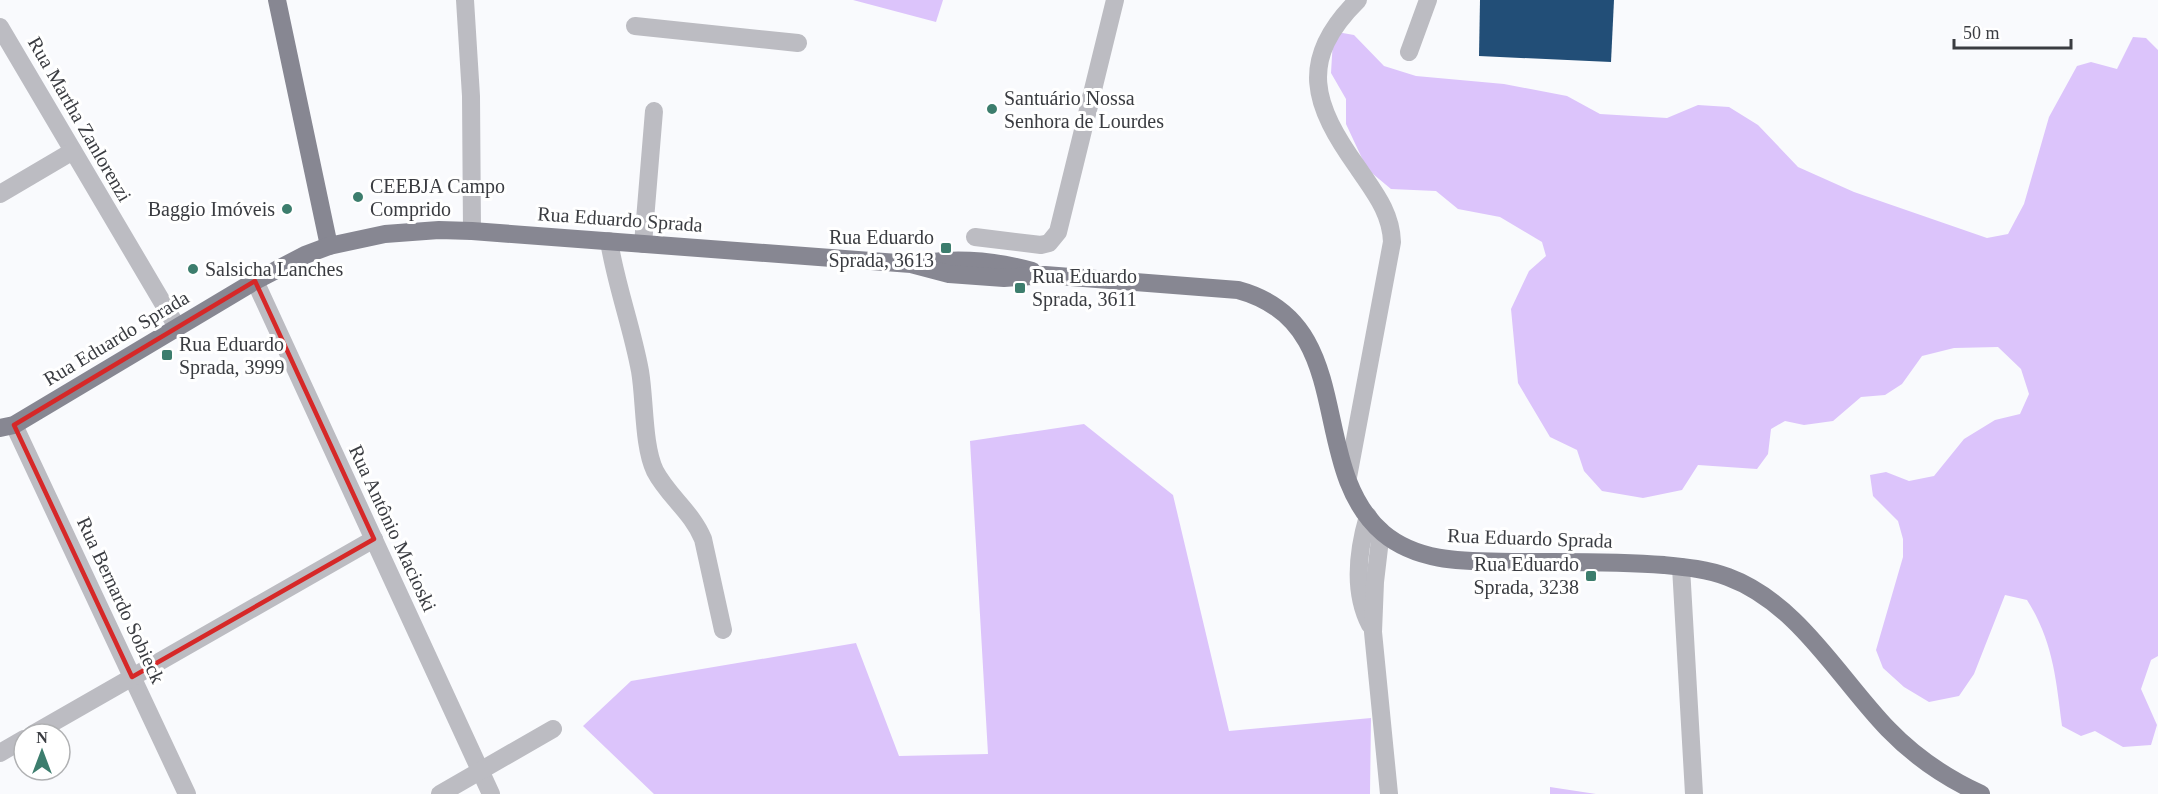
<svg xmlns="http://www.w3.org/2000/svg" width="2158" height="794" font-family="Georgia,serif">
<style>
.green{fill:#dcc4fb}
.building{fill:#224e77}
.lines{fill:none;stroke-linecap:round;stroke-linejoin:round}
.minor{stroke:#bcbcc2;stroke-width:18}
.major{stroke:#878792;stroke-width:18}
.marked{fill:none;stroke:#d62828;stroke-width:4.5;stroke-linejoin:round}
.poi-dot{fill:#3c7d6d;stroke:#fff;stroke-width:2}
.labels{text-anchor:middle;stroke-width:6;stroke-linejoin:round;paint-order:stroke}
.poi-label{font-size:20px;fill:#3a3c41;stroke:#fff;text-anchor:start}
.street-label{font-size:20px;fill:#3a3c41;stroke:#fff}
</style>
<rect width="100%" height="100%" fill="#f9fafd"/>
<g class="green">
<polygon points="853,0 943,0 936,22"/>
<path d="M1337 32 1354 35 1384 66 1416 76 1504 84 1567 96 1600 114 1667 118 1698 105 1729 107 1758 125 1798 167 1854 192 1987 238 2008 234 2024 204 2049 117 2077 66 2091 62 2117 69 2133 37 2146 38 2158 50V656L2151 660 2141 689 2157 725 2151 745 2123 747 2095 731 2081 736 2062 726C2056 679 2053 641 2027 600L2005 595 1974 674 1959 696 1929 702 1904 687 1883 668 1876 650 1903 557V539L1898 521 1873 496 1870 475 1886 472 1909 481 1934 476 1964 439 1995 420 2020 414 2029 394 2021 369 1998 347 1954 348 1922 356 1902 384 1885 395 1861 397 1833 421 1804 425 1785 421 1771 429 1768 454 1757 469 1698 465 1682 490 1643 498 1602 491 1584 471 1577 450 1550 437 1518 383 1511 309 1529 271 1546 256 1542 242 1500 217 1458 209 1436 191 1391 189 1367 169 1346 124V99L1331 73 1333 39Z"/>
<polygon points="1084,424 1173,495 1229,731 1371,718 1370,794 654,794 583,726 631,681 856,643 899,756 988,754 970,441"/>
<polygon points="1550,787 1596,794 1550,794"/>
</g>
<polygon class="building" points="1480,0 1614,0 1611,62 1479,56"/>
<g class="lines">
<g class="minor">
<polyline points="465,0 471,96 472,231"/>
<polyline points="635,26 798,43"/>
<polyline points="0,27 177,327"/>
<polyline points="1409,52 1428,0"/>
<polyline points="0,194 73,151"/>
<polyline points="975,237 1041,245 1049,243 1058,232 1115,0"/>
<path d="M609 241C616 285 632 327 640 371 645 400 643 446 655 471 668 496 692 512 703 539L723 630"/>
<polyline points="643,244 654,111"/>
<polyline points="255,281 491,794"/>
<polyline points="14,425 187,794"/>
<path d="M1348 477 1392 242C1391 212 1374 192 1358 168 1313 105 1297 60 1358 0"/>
<path d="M1368 516C1358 550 1353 592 1370 625"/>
<polyline points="1381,531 1375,582 1373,632 1389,794"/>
<polyline points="1681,567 1694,794"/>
<polyline points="33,734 374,539"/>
<polyline points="0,753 24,739"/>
<polyline points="440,794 553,729"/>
</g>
<g class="major">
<polyline points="277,0 329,246"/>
<path d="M923 263C959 258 996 261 1032 271"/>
<path d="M0 428 14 425 255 281 305 255 329 246 385 234 439 230 472 231 911 264 949 274 1004 278 1045 275 1238 290C1360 323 1305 466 1383 533 1420 564 1469 561 1515 562 1565 562 1615 561 1664 565 1685 567 1707 569 1728 577 1798 603 1838 677 1888 729 1914 756 1946 778 1981 794"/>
</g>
</g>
<path class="marked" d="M255 281 374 539 132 677 14 425Z"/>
<g class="poi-dot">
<circle cx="992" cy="109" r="6"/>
<circle cx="358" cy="197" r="6"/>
<circle cx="287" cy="209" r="6"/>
<rect x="940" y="242" width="12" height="12" rx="3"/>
<circle cx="193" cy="269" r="6"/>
<rect x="1014" y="282" width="12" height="12" rx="3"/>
<rect x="161" y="349" width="12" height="12" rx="3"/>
<rect x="1585" y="570" width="12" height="12" rx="3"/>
</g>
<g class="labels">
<g class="poi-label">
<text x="1004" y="105">Santuário Nossa<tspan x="1004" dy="23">Senhora de Lourdes</tspan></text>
<text x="370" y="193">CEEBJA Campo<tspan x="370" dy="23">Comprido</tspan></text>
<text x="275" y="216" text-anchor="end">Baggio Imóveis</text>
<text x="934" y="244" text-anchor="end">Rua Eduardo<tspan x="934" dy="23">Sprada, 3613</tspan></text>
<text x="205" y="276">Salsicha Lanches</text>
<text x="1032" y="283">Rua Eduardo<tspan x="1032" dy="23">Sprada, 3611</tspan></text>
<text x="179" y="351">Rua Eduardo<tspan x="179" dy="23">Sprada, 3999</tspan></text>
<text x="1579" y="571" text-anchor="end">Rua Eduardo<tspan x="1579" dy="23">Sprada, 3238</tspan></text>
</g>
<g class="street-label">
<text transform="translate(80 119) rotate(60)" y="7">Rua Martha Zanlorenzi</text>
<text transform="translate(620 219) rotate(4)" y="7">Rua Eduardo Sprada</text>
<text transform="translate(116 338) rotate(-31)" y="7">Rua Eduardo Sprada</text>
<text transform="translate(393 528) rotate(65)" y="7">Rua Antônio Macioski</text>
<text transform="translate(1530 538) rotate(2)" y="7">Rua Eduardo Sprada</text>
<text transform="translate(121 600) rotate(65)" y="7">Rua Bernardo Sobieck</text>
</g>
</g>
<g transform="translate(42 752)"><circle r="28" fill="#ffffff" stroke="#b0b1b3" stroke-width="1.5"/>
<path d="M0-4.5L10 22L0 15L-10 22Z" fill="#3c7d6d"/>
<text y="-9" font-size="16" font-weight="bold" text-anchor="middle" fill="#3a3c41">N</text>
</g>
<path d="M1954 39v9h117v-9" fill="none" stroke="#3a3c41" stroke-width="3"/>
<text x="1963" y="39" font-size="18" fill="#3a3c41" stroke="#ffffff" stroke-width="4.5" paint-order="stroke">50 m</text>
</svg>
